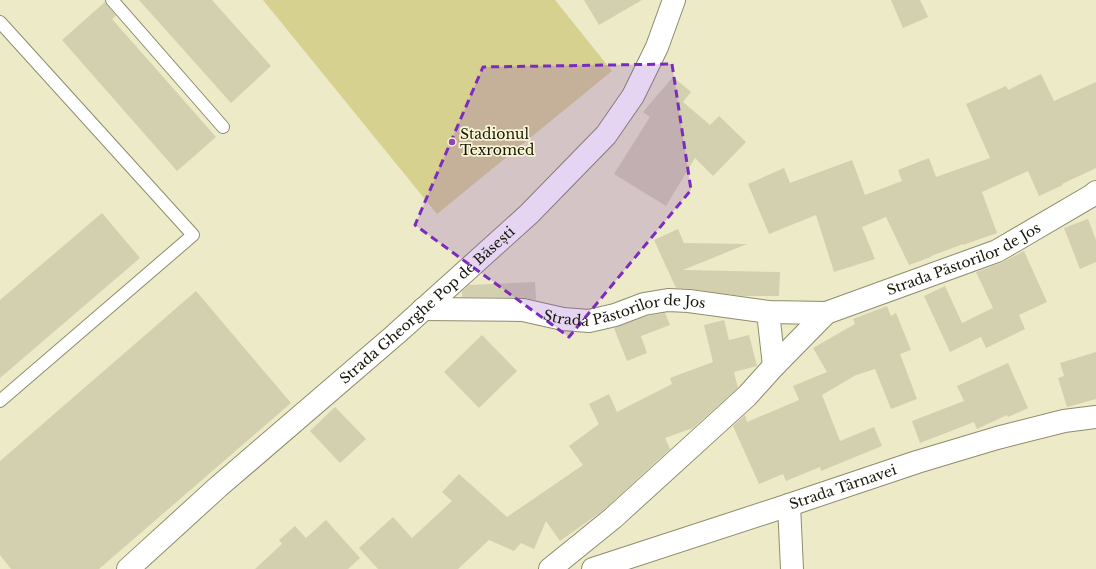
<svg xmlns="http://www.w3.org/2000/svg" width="1096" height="569" font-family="'Libre Baskerville',serif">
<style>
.green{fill:#d7d190}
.building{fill:#d2d0ae}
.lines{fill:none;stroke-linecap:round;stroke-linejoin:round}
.lane-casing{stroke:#8f8c6d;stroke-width:14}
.street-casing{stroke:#8f8c6d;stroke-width:24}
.lane{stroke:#fff;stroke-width:12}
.street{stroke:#fff;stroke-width:22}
.marked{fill:#7b2cbf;fill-opacity:0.2;stroke:#7b2cbf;stroke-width:3;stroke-dasharray:8 5;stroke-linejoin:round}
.poi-dot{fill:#9345b5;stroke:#f9f7d4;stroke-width:1.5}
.labels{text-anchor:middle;stroke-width:3.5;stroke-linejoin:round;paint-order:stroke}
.poi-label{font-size:14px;fill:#18170b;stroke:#f9f7d4;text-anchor:start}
.street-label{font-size:14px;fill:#18170b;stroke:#f9f7d4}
</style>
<rect width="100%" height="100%" fill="#eceac7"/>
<polygon class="green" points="263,0 555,0 612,71 437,214"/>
<g class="building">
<polygon points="139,0 212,0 271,66 231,103"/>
<polygon points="584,0 642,0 599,25"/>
<polygon points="891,0 920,0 928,17 903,28"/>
<polygon points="105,2 116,16 112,19 216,137 177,171 62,40"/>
<polygon points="1041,74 1054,101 1096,82 1096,168 1062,184 1063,185 1039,196 1028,171 982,192 997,233 963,245 963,244 931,256 931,257 909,265 886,217 862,227 875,259 834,272 816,215 769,234 748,184 784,168 790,183 852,160 865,195 902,181 898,170 929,158 936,177 990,158 966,104 1006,86 1008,90"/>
<polygon points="673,77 691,92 683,102 710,125 719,116 746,142 713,176 695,158 666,206 614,174 650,117 643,112"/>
<polygon points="102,213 140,258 0,378 0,300"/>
<polygon points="1088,219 1096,240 1096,262 1080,269 1064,228"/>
<polygon points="678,229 684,243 747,244 683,270 780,272 779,296 741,296 691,289 676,288 654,240"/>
<polygon points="1024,251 1047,302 1019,315 1025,329 986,348 981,337 950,352 924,296 945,286 962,323 993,308 976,272 1001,263"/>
<polygon points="535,282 536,300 523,298 462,297 462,291 469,285"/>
<polygon points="196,291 291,403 99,569 11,569 0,555 0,461"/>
<polygon points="887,306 891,316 896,313 911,350 900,354 917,399 891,409 875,369 856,375 822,395 840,441 874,427 882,446 821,471 820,467 786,481 783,474 759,484 733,426 745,415 747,422 799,400 793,386 827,372 813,348 855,324 853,319"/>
<polygon points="665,313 670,325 641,336 647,353 627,361 614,328 647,316"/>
<polygon points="724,320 729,340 749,335 757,366 734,372 738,388 693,428 665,438 670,449 605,509 560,541 546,521 534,549 521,543 514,551 489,540 458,569 378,569 359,548 393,517 412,538 452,501 442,492 459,474 507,517 583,465 569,446 599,424 589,404 609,394 617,412 672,384 670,378 713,362 704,325"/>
<polygon points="482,335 517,371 479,408 444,372"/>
<polygon points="1096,352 1096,399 1067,407 1058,378 1064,376 1060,363"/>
<polygon points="1008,363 1028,408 1008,417 1007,415 977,429 974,422 920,443 912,421 964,401 957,386"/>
<polygon points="335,407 366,439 340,463 310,431"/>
<polygon points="326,520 360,558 348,569 255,569 282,544 279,540 295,526 306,538"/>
</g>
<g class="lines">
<defs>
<g id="lane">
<polyline points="112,0 223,127"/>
<polyline points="0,22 193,235 0,401"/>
</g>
<g id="street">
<path id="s1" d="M423 309 523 310 563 319 589 321 615 315 644 304 668 300 689 301 768 312 826 313 997 251 1091 196 1096 192"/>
<polyline points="768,312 774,366"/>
<polyline points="789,505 792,569"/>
<path id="s2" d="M128 569 218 487 396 334 529 214 606 135 633 96 657 47 674 0"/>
<polyline points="550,569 613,518 747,396 774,366 826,313"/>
<path id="s3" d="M593 569 789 505 917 462 997 438 1064 421 1096 417"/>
</g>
</defs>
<use href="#lane" class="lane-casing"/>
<use href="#street" class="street-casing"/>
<use href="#lane" class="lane"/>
<use href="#street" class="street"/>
</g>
<path class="marked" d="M672 64 691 190 569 337 415 225 483 67Z"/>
<circle class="poi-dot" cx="452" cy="142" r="4"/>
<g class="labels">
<g class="poi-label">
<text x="460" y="139">Stadionul<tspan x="460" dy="16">Texromed</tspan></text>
</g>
<g class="street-label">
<text dy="5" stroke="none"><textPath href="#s1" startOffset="556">Strada Păstorilor de Jos</textPath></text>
<text dy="5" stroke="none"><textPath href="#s2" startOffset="399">Strada Gheorghe Pop de Băsești</textPath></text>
<text dy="5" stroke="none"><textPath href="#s1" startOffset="204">Strada Păstorilor de Jos</textPath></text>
<text dy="5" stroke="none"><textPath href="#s3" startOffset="263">Strada Târnavei</textPath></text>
</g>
</g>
</svg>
